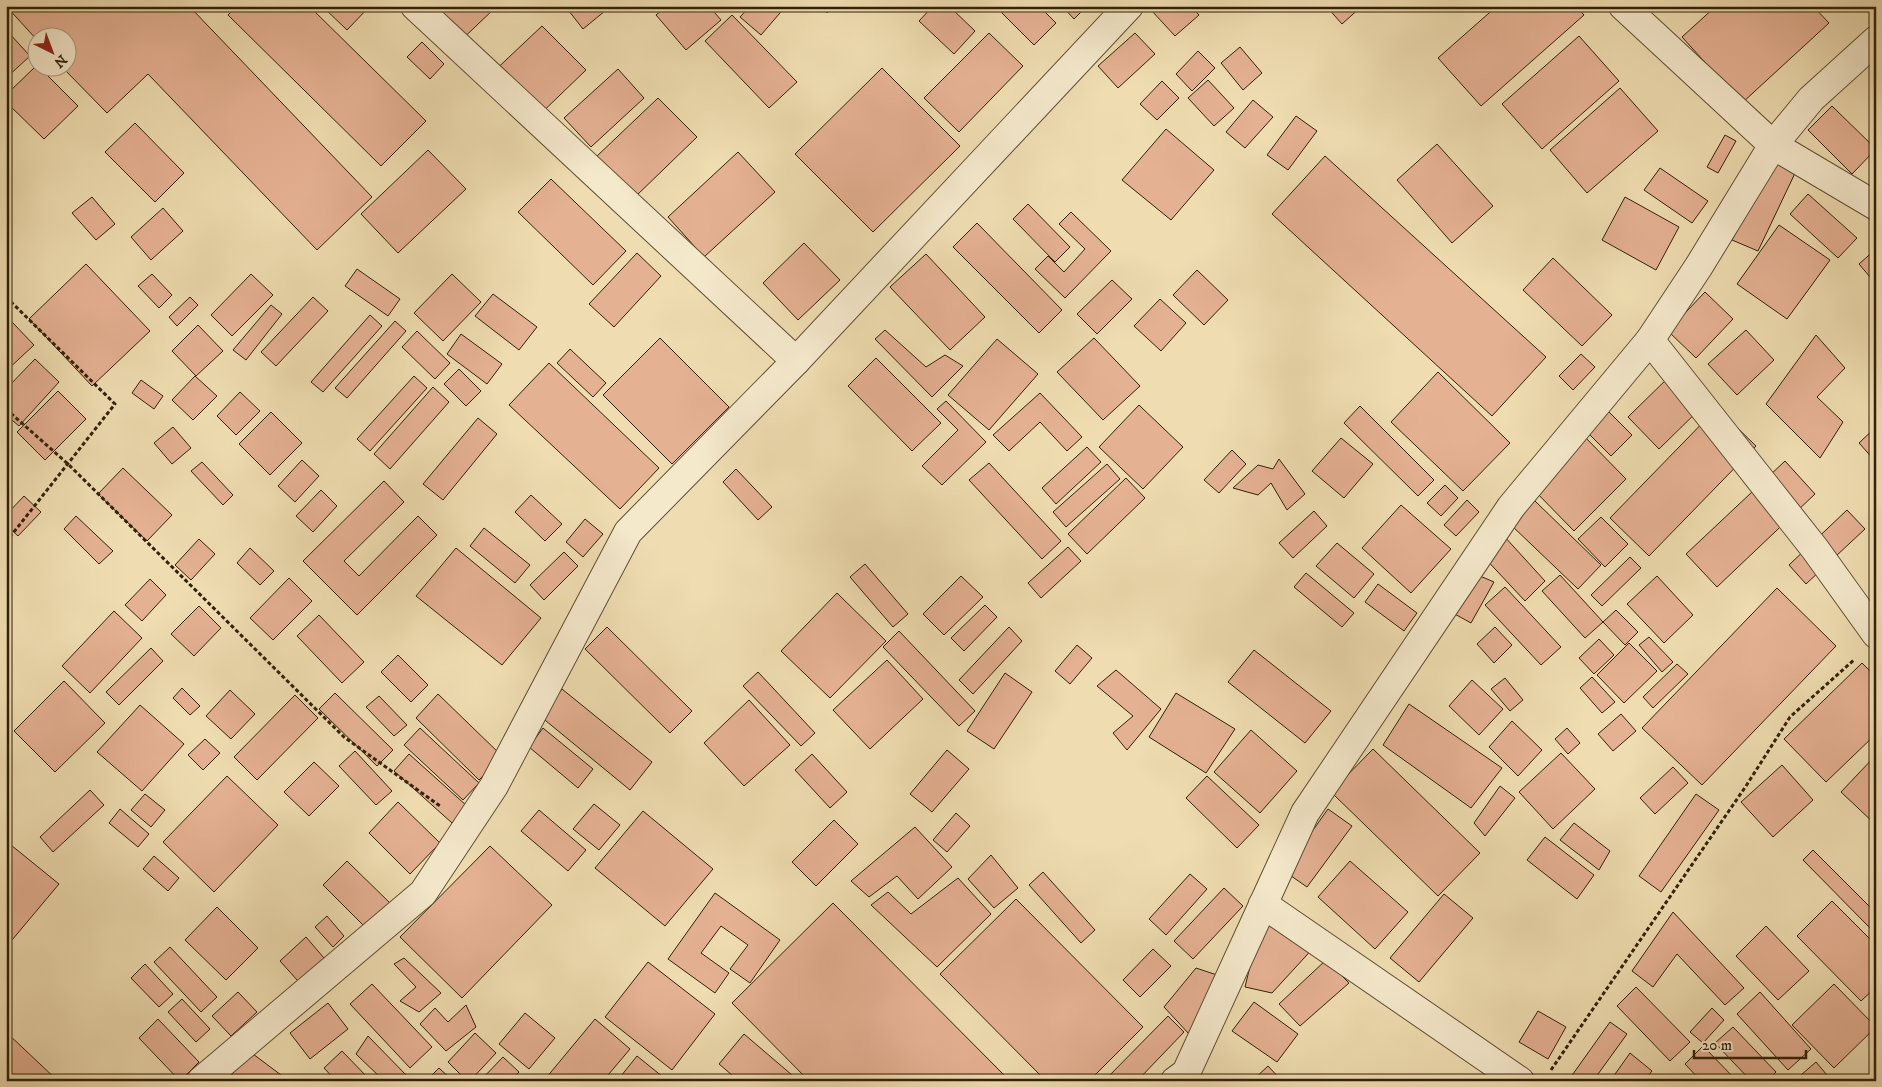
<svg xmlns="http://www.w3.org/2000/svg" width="1882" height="1087" font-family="'IM FELL DW Pica',serif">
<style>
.building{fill:#e5b193;stroke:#312109}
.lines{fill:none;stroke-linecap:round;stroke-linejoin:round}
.street-casing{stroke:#605033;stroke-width:30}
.path{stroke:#312109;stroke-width:3;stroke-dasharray:4 2.5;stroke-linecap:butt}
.street{stroke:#f5e9cc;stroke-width:28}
</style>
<rect width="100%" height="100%" fill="#efddb1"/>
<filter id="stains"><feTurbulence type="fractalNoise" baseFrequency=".004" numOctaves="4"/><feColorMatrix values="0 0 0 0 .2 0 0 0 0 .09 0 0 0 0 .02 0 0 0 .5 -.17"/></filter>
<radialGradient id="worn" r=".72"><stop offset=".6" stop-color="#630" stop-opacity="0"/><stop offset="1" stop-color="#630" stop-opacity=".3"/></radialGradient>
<g class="building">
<polygon points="6,6 189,6 372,197 317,250 148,74 107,113 63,68 68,68 68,38 38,38 38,41"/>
<polygon points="237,6 309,6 426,121 381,166 228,15"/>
<polygon points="322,6 370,6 347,30"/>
<polygon points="437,6 497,6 454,47 425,18"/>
<polygon points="565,6 611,6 583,29"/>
<polygon points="667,6 709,6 721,20 686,50 656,15"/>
<polygon points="750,6 786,6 761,35 740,17"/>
<polygon points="820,6 834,6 827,13"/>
<polygon points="899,6 911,6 905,12"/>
<polygon points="933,6 949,6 975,31 954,54 919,21"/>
<polygon points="995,6 1039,6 1056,23 1034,45"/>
<polygon points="1062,6 1087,6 1074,19"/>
<polygon points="1155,6 1191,6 1199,15 1175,36 1151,10"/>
<polygon points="1326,6 1362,6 1342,24"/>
<polygon points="1497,6 1576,6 1584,15 1481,106 1438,58"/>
<polygon points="1716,6 1813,6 1829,23 1742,103 1682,37"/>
<polygon points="732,15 797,82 769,108 705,41"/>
<polygon points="542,26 586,70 533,121 489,76"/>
<polygon points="9,33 30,56 6,78 6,36"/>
<polygon points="989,33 1023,66 959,132 924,98"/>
<polygon points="1135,33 1155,54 1118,88 1098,66"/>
<polygon points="1579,36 1619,81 1542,149 1502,104"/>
<polygon points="422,42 444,64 430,79 407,57"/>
<polygon points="1240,47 1262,73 1243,90 1221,63"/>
<polygon points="1198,51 1215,68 1192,91 1176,74"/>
<polygon points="37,65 78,106 44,139 6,102 6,95"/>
<polygon points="882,68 960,146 873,232 795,154"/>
<polygon points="618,69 644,98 591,147 564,118"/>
<polygon points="1208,80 1234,108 1214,126 1188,98"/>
<polygon points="1162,81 1179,98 1157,120 1140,104"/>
<polygon points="1620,88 1658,131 1587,193 1550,150"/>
<polygon points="658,98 697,137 635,197 596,157"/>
<polygon points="1253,100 1273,117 1245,148 1226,132"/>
<polygon points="1832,106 1876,149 1852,174 1808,130"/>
<polygon points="1296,116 1317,131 1288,170 1267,155"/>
<polygon points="135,123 184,173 155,202 105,152"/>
<polygon points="1166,129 1214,170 1171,220 1122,180"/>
<polygon points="1725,135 1736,141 1718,173 1707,167"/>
<polygon points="1437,144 1493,206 1452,243 1397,180"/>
<polygon points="428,150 466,189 398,253 361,214"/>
<polygon points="738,152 775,192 704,257 668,217"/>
<polygon points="1779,155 1797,169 1758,251 1732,240"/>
<polygon points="1325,156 1546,357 1492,416 1272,214"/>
<polygon points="1660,168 1708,201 1692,223 1644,190"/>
<polygon points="551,179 626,251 593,285 518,212"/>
<polygon points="1808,194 1857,238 1838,258 1790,214"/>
<polygon points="92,197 115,224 96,240 72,213"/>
<polygon points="1625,197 1679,227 1656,270 1602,240"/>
<polygon points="1028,204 1070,247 1055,262 1013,219"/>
<polygon points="163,208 183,231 151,260 131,237"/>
<polygon points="1071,212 1111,251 1065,298 1035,269 1048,256 1064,272 1085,249 1059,224"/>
<polygon points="977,223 1062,310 1039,333 953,247"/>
<polygon points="1779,225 1830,260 1787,319 1737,284"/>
<polygon points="804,243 840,280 798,320 763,283"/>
<polygon points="1876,249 1876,282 1875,283 1859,264"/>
<polygon points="637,253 661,276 614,327 589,304"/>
<polygon points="926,254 985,317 950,350 890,287"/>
<polygon points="1553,258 1612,315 1582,346 1523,290"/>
<polygon points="86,264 150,331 92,386 29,319"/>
<polygon points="357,269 400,299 388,316 345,286"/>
<polygon points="1197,270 1228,300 1204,325 1173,295"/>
<polygon points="152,274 172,295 159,308 138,286"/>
<polygon points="251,274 273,295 232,336 211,315"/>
<polygon points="452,274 481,302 443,341 414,313"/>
<polygon points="1112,280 1132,299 1097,334 1077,314"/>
<polygon points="1705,292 1733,319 1696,358 1668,331"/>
<polygon points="493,294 537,327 519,350 475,316"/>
<polygon points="190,297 198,305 177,326 169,317"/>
<polygon points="313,297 328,311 276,366 261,352"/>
<polygon points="1160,299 1186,323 1161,351 1134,326"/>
<polygon points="271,305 282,314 246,360 233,350"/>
<polygon points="370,315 382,326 323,392 311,382"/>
<polygon points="395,321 406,331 347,398 335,388"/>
<polygon points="12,322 34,345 6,371 6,327"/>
<polygon points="198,325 223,351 196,376 172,351"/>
<polygon points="885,330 926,367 945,355 963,366 932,397 875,339"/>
<polygon points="1746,330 1774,360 1737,395 1708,364"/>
<polygon points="417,331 450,363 435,379 402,347"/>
<polygon points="461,334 502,364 487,384 447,354"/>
<polygon points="1816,335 1845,368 1817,397 1843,422 1820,458 1766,404"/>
<polygon points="660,338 729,407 672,464 603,395"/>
<polygon points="1094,338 1140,386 1103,420 1057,372"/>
<polygon points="997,339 1038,374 989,430 948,395"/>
<polygon points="570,349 606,383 593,397 557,363"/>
<polygon points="1581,354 1595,367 1573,390 1559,376"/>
<polygon points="876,358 941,423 912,451 848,386"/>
<polygon points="35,359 59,382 19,426 6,415 6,389"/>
<polygon points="549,363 659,468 620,509 509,405"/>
<polygon points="459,369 481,391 466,406 444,384"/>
<polygon points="1438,372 1510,443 1463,491 1391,422"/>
<polygon points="1674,372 1705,404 1659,449 1628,417"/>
<polygon points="195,376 217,396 193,420 172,400"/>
<polygon points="414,376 427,388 370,451 357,439"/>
<polygon points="141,380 163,396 154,409 132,393"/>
<polygon points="433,387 449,402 390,469 374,454"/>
<polygon points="58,391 86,419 45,460 17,432"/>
<polygon points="240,392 260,411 236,435 217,416"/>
<polygon points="1040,393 1082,437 1067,451 1040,422 1009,451 993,435"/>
<polygon points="946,401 986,442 942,485 922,466 958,430 937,409"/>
<polygon points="1139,405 1183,447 1143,489 1099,447"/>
<polygon points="1360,406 1434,480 1418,496 1344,423"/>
<polygon points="1604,407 1632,435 1611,456 1583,428"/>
<polygon points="1717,408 1756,446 1649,556 1610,518"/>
<polygon points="271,412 302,443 270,475 239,444"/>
<polygon points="478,418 497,434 443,500 423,484"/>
<polygon points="173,427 191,448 172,464 154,443"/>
<polygon points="1876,427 1876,462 1859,443"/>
<polygon points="1582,434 1626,479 1574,531 1530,486"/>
<polygon points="1341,438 1373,464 1344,498 1312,471"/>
<polygon points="1087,447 1101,462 1056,504 1042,488"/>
<polygon points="1232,450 1246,464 1219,493 1204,480"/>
<polygon points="1279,459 1305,494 1287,510 1271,483 1258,495 1233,488 1258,465 1273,469"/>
<polygon points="302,460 319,476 295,502 278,486"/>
<polygon points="1785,461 1815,494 1717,587 1686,554"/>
<polygon points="202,462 233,495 223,505 191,471"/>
<polygon points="989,463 1061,541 1042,559 969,480"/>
<polygon points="1107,464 1120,479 1066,527 1053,512"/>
<polygon points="123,468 172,515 147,541 98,494"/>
<polygon points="736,469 772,507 758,520 723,482"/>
<polygon points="1126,478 1145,498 1087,554 1068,534"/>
<polygon points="384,481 404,502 344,561 359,576 418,516 437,535 357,615 303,561"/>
<polygon points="1445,485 1458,498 1441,516 1427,503"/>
<polygon points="321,490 337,506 313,532 296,516"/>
<polygon points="531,495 562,524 545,541 515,512"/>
<polygon points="24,496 41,512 18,536 6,525 6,515"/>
<polygon points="1467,500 1479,512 1456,536 1444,525"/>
<polygon points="1535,501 1601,565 1578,589 1511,525"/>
<polygon points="1401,505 1451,549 1411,593 1362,548"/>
<polygon points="1847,510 1865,529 1806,584 1789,565"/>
<polygon points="1314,511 1327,526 1293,558 1279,543"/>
<polygon points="76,516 113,551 99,564 64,529"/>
<polygon points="1601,517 1628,544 1605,567 1578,539"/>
<polygon points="585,519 603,534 583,557 566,542"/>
<polygon points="484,528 530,565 515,583 470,546"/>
<polygon points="1503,535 1545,581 1525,601 1482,555"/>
<polygon points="199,539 215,554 191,580 175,565"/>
<polygon points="1337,543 1374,574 1354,598 1316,566"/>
<polygon points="1068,547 1081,561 1041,598 1028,583"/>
<polygon points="250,548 274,571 260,585 237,563"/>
<polygon points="456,548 541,618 502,665 416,596"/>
<polygon points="564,552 578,566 544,600 530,585"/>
<polygon points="1630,557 1641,568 1602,606 1591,595"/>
<polygon points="865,564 908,614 893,627 850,577"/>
<polygon points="1306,573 1354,613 1342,627 1294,587"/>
<polygon points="1473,573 1494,582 1471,623 1451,612"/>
<polygon points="1560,575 1603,622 1585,638 1542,591"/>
<polygon points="961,576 983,597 944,635 923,614"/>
<polygon points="1657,576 1693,615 1664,643 1627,604"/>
<polygon points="289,578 312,601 273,640 250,618"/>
<polygon points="150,579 166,595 142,621 125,605"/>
<polygon points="1378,584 1417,613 1404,631 1365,602"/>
<polygon points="1505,587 1561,647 1541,665 1485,605"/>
<polygon points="1777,588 1836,646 1702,785 1642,728"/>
<polygon points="837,593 886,641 830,698 781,651"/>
<polygon points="985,605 997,617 964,651 951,638"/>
<polygon points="199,606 221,628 194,656 171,634"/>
<polygon points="1616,610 1638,632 1625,645 1603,622"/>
<polygon points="114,611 142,638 90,693 62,666"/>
<polygon points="319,615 364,662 342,683 297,636"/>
<polygon points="607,627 692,711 670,733 585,649"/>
<polygon points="1009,627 1022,641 973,694 959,680"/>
<polygon points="1495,627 1512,645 1494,663 1477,644"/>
<polygon points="899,631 975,711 959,726 883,647"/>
<polygon points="1649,637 1673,662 1662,672 1639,645"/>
<polygon points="1599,639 1614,655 1594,674 1579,658"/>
<polygon points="1629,643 1657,671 1624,703 1597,675"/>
<polygon points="1077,645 1092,658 1070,684 1055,671"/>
<polygon points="151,648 163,661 119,705 106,692"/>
<polygon points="1254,650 1331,711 1305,743 1228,682"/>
<polygon points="398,655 428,685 411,702 381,672"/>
<polygon points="887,660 923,699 870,749 833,710"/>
<polygon points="1862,663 1876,677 1876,734 1826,782 1784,739"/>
<polygon points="1677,664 1688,674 1653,708 1643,697"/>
<polygon points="1116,670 1161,709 1127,750 1113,733 1133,716 1097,686"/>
<polygon points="758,672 815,733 801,746 743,686"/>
<polygon points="1005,673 1032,692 994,749 967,731"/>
<polygon points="1592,677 1615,702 1602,713 1580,688"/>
<polygon points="1505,678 1523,700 1510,711 1491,689"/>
<polygon points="1472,680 1503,709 1479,735 1449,706"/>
<polygon points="64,681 105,723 55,772 14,731"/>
<polygon points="182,688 200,706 190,715 173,698"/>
<polygon points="562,689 652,762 630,790 540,716"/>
<polygon points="230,690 255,714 231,739 206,716"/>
<polygon points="335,693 393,750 377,766 319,709"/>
<polygon points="1176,693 1235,729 1206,773 1149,737"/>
<polygon points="438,694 502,756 479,780 416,718"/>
<polygon points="295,695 318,718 257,780 234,757"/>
<polygon points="379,696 407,725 394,736 366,707"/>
<polygon points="749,700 790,745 744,786 704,743"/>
<polygon points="1409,704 1502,768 1471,808 1383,745"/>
<polygon points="140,705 184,744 142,791 97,752"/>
<polygon points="1621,714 1636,731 1613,751 1598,734"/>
<polygon points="1512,721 1542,750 1518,776 1489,747"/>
<polygon points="420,728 479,783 463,800 404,745"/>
<polygon points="543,728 593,769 578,788 529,747"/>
<polygon points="1567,728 1580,743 1568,754 1555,739"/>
<polygon points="1251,730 1297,771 1260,813 1214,772"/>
<polygon points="205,739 220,753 203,770 188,755"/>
<polygon points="1373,749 1480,853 1438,896 1331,792"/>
<polygon points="947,750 969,769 932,812 910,794"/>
<polygon points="355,751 392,791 376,805 339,766"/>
<polygon points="1561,753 1595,789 1553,829 1519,792"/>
<polygon points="409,754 467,806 452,823 394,771"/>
<polygon points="812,754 847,792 830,808 795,770"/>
<polygon points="1876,755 1876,825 1841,792"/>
<polygon points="314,762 339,786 309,816 284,792"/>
<polygon points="1782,765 1813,800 1773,837 1741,802"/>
<polygon points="1673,767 1688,783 1655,814 1640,798"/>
<polygon points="227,776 278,825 214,892 163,842"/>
<polygon points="1207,776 1259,825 1237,848 1186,798"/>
<polygon points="1500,786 1515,798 1485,836 1474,823"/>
<polygon points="90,790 104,805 53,852 40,837"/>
<polygon points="145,794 165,810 151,827 131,810"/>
<polygon points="1696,794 1719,810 1661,892 1639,876"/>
<polygon points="398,802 440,843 410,874 369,833"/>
<polygon points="594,804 620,825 599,850 573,829"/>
<polygon points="120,809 149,834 138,847 109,823"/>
<polygon points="1328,809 1352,826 1307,887 1284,871"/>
<polygon points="539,810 586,850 568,871 521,831"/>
<polygon points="643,811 713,869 665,926 595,868"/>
<polygon points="956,813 970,826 947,852 933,840"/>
<polygon points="834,820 858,844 816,886 792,862"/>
<polygon points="1574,823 1610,851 1599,870 1560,840"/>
<polygon points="915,827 952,867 918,899 897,876 869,897 851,881"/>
<polygon points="1545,837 1594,875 1577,899 1527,860"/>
<polygon points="6,841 59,884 12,940 6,935"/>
<polygon points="490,846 552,905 462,998 400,937"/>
<polygon points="1813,850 1876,913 1876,922 1870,928 1803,860"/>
<polygon points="991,855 1018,888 994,908 968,879"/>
<polygon points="154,856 179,878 168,891 143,869"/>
<polygon points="347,861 392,905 368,930 323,885"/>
<polygon points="1350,861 1408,912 1375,949 1318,897"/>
<polygon points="1043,872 1095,930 1081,943 1029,885"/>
<polygon points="1190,874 1207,889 1166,935 1149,919"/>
<polygon points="958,878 991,914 937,967 871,905 888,892 911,914"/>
<polygon points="1224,888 1243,906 1193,959 1174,941"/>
<polygon points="715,893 780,940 750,983 730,969 748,945 721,926 701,953 729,973 715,993 668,959"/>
<polygon points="1444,894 1473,918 1419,982 1390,958"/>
<polygon points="1016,899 1143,1027 1089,1081 1046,1081 940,974"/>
<polygon points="1832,901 1876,945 1876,987 1861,1001 1797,936"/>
<polygon points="833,903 1010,1081 809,1081 732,1003"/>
<polygon points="217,907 258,948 226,980 185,940"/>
<polygon points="1673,912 1744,988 1725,1005 1677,954 1653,987 1632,971"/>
<polygon points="327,916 344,936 333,947 315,927"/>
<polygon points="1261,921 1317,944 1272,993 1245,987"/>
<polygon points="1766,926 1809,971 1778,1000 1736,956"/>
<polygon points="306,937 324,958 298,981 280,961"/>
<polygon points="170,947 217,997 201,1012 154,962"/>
<polygon points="1153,949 1171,966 1140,997 1123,980"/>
<polygon points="404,958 441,993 419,1012 400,1001 416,987 394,964"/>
<polygon points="1326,960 1349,983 1300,1026 1279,1004"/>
<polygon points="648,962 715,1014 672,1070 605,1017"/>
<polygon points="145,964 173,994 159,1007 131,978"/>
<polygon points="1196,968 1217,975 1189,1034 1164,1007"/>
<polygon points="372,984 432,1047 410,1068 350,1004"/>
<polygon points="1834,984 1876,1027 1834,1068 1792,1025"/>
<polygon points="1636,987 1690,1042 1670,1061 1617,1006"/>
<polygon points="238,992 257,1012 231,1036 212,1016"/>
<polygon points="1760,992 1811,1049 1788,1070 1737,1014"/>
<polygon points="182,999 210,1029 196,1042 168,1012"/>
<polygon points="1254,1002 1298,1034 1277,1062 1232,1031"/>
<polygon points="328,1003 348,1029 310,1059 290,1033"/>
<polygon points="466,1005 476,1027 446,1051 420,1024 435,1008 448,1022"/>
<polygon points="1712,1008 1724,1020 1703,1043 1690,1032"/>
<polygon points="1538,1011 1566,1027 1548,1059 1519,1042"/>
<polygon points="525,1013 555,1038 529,1069 499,1044"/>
<polygon points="1168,1016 1184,1032 1137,1081 1104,1081"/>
<polygon points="158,1019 199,1062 180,1081 139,1038"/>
<polygon points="595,1019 630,1049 603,1081 549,1081 546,1078"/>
<polygon points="1610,1022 1627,1034 1593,1081 1568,1081"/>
<polygon points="1733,1027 1776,1072 1767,1081 1751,1081 1715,1043"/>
<polygon points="6,1032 58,1081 6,1081"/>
<polygon points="475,1033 496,1053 470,1081 467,1081 448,1062"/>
<polygon points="744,1034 799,1081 739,1081 719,1064"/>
<polygon points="368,1036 410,1079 408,1081 384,1081 356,1054"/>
<polygon points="1703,1046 1737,1081 1701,1081 1685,1064"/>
<polygon points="249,1051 289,1081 227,1081"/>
<polygon points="342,1051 371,1081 336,1081 324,1068"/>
<polygon points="1630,1053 1652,1071 1644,1081 1618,1081 1613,1077"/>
<polygon points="637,1056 668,1081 617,1081"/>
<polygon points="503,1057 519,1072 511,1081 480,1081"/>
<polygon points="1816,1062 1832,1081 1794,1081"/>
<polygon points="1268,1066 1282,1081 1254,1081 1253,1080"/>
<polygon points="439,1068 453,1081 426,1081"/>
<polygon points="710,1075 717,1081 706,1081"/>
<polygon points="1665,1075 1671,1081 1660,1081"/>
</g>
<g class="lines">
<defs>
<g id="street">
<polyline points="415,6 796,361"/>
<polyline points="1623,6 1773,145 1876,206"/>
<polyline points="1650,340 1815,549 1876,634"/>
<polyline points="1263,904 1520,1081"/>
<polyline points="201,1081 423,893 494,786 628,532 796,361 1129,6"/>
<polyline points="1175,1081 1186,1073 1305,813 1511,507 1650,340 1699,266 1773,145 1811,99 1876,40"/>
</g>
</defs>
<use href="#street" class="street-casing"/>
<g class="path">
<polyline points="6,297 115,404 6,542"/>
<polyline points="6,409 68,464 344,737 440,806"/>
<polyline points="1551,1070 1746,786 1790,717 1855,659"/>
</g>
<use href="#street" class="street"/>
</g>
<rect width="1882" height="1087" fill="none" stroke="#efddb1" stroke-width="25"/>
<rect x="8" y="8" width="1867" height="1072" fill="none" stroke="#312109" stroke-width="2.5"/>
<rect x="12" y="12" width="1857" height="1062" fill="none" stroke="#312109"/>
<g transform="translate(52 52) rotate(138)"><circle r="24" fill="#f5e9cc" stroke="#a7997e"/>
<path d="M0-4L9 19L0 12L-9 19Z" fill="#8f2418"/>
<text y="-8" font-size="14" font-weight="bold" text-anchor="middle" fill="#312109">N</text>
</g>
<path d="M1694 1050v8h112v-8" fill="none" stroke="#312109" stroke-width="2.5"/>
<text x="1702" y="1050" font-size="15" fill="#312109" stroke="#f5e9cc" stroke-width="4" paint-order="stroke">20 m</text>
<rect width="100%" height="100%" filter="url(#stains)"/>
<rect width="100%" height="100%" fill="url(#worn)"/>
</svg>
